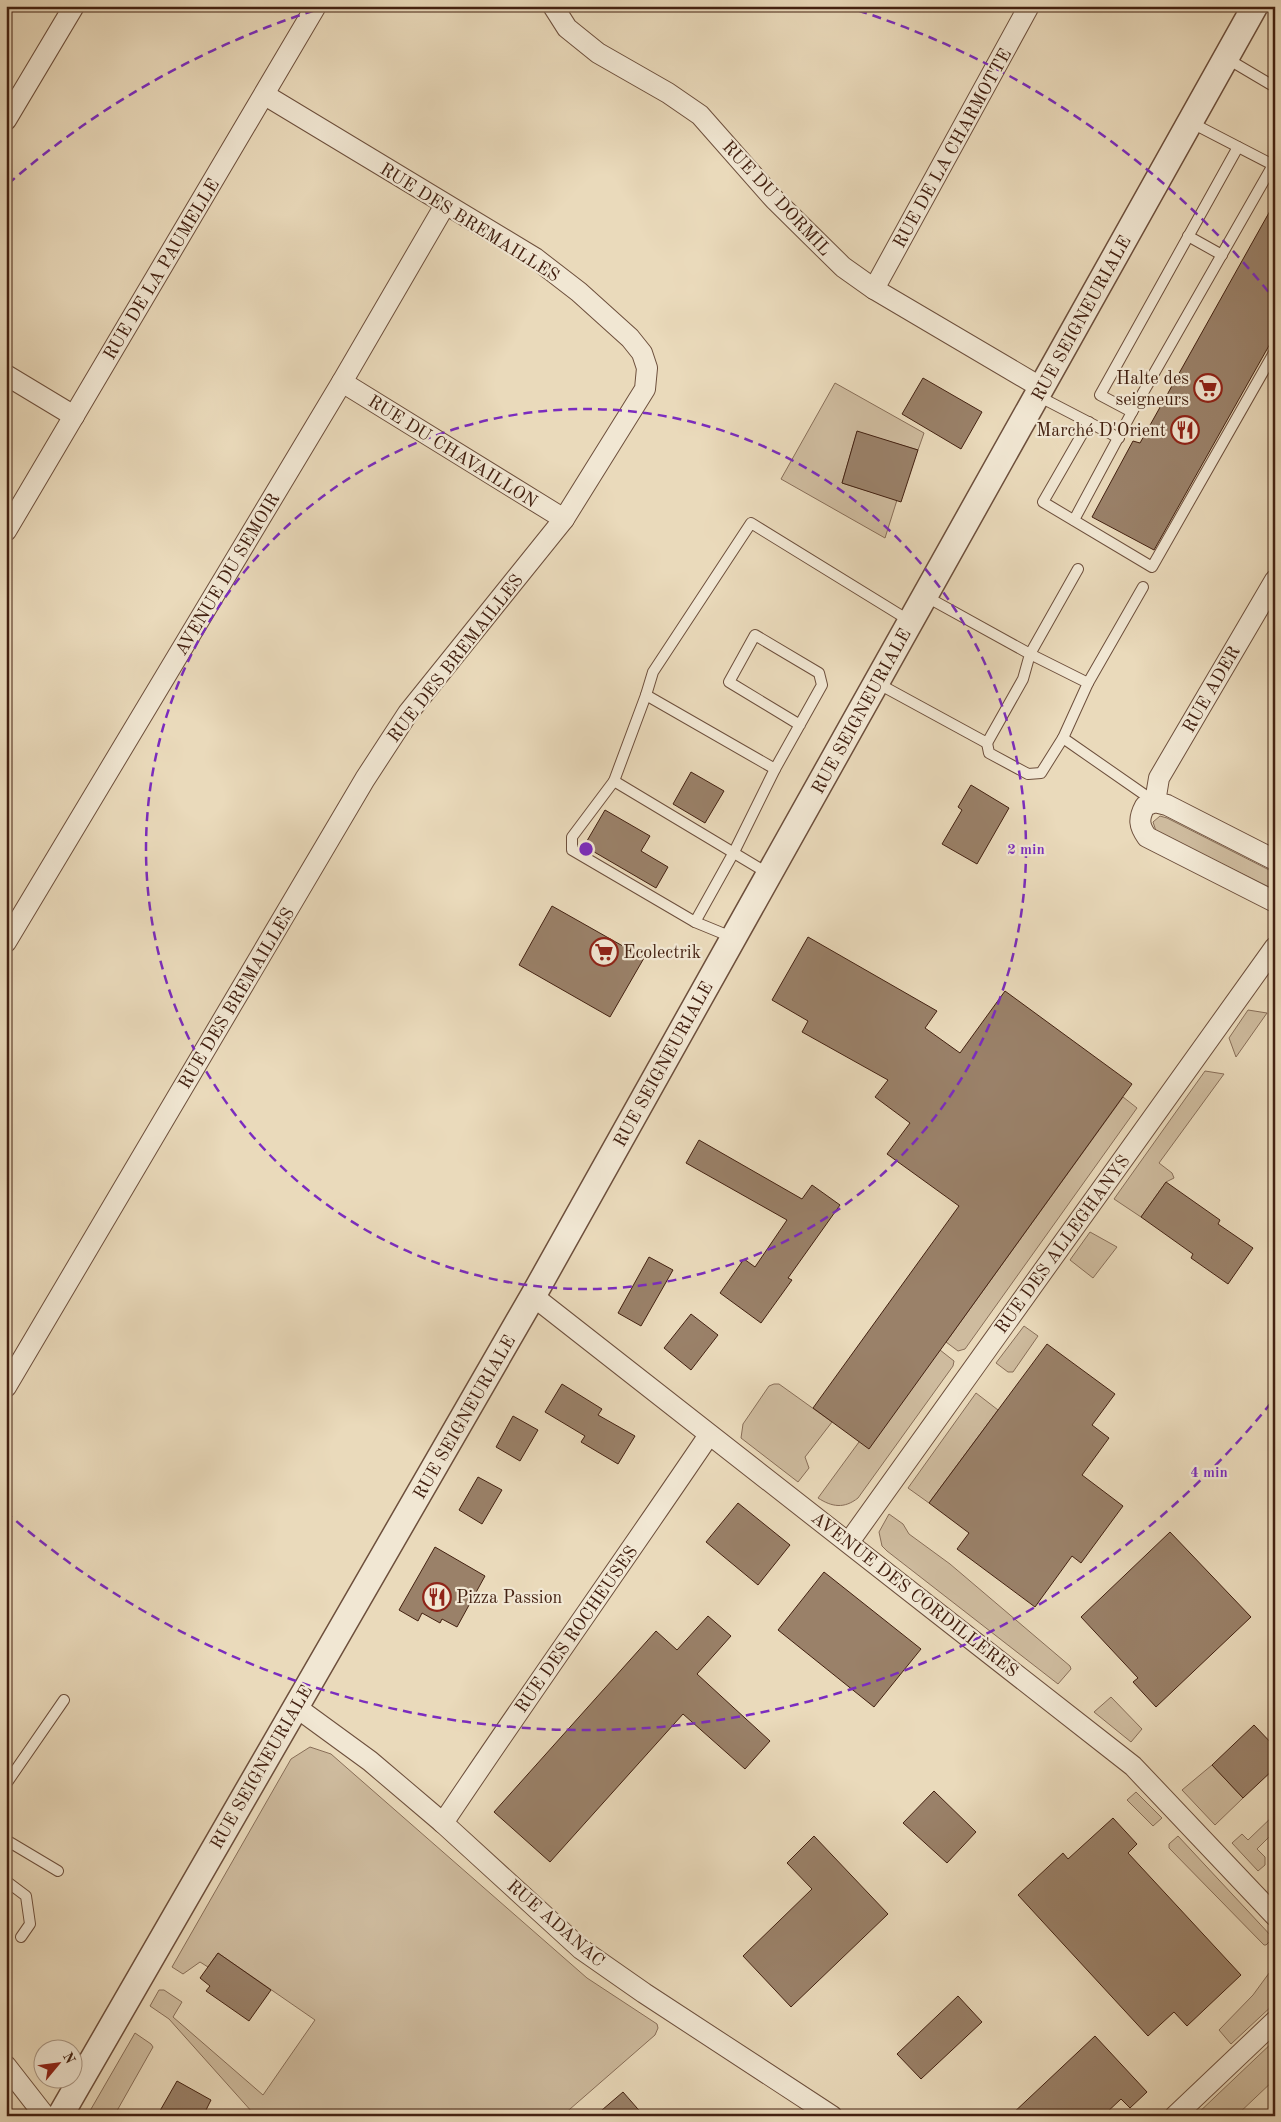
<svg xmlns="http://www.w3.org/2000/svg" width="1281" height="2122" font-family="'Old Standard TT',serif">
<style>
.green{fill:#cebb9e;stroke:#886e58}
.building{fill:#9a8169;stroke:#432111}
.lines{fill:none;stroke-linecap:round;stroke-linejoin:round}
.service-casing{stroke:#6d4f3c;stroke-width:12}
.minor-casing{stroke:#6d4f3c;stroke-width:22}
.tertiary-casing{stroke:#6d4f3c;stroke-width:28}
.service{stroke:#f1e7d3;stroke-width:10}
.minor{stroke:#f1e7d3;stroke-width:20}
.tertiary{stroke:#f1e7d3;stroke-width:25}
.ring{fill:none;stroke:#7b2cbf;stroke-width:2.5;stroke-dasharray:9 6}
.labels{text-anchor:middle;stroke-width:4.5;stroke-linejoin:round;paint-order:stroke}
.street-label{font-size:18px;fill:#432111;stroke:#f1e7d3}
.poi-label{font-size:18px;fill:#432111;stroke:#f1e7d3;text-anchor:end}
.centre{fill:#7b2cbf;stroke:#f1e7d3;stroke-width:2.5}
.ring-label{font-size:15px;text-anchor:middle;font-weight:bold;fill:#7b2cbf;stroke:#f1e7d3;stroke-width:4.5;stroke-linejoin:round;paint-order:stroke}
</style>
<rect width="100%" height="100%" fill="#eadabb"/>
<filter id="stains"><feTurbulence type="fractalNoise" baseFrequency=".004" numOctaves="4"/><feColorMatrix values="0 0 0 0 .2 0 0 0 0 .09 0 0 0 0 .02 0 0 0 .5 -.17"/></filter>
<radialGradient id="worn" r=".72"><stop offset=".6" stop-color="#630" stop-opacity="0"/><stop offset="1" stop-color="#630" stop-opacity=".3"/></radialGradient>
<g class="green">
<polygon points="835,383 924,433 918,450 857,432 842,483 897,500 885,538 781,479"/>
<polygon points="1160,816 1167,818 1275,873 1275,890 1156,831 1153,822"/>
<polygon points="1248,1010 1267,1013 1236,1057 1229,1038"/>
<polygon points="1205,1071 1224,1074 1159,1163 1172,1173 1174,1178 1166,1182 1141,1217 1114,1199"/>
<polygon points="1123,1097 1137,1108 965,1349 958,1351 946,1342"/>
<polygon points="1090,1232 1117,1247 1093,1278 1070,1260"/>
<polygon points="1024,1326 1038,1336 1013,1372 1008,1372 996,1363"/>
<path d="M940 1350 954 1361 953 1366 858 1498C844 1509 832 1507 818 1498L859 1442Z"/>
<polygon points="774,1384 779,1384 832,1422 805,1457 809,1468 798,1482 741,1438 743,1424 769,1386"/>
<polygon points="976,1393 998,1410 929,1503 908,1488"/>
<polygon points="889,1514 903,1524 909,1534 950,1564 1070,1666 1071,1669 1058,1684 887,1551 882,1546 879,1532"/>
<polygon points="1111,1697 1142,1729 1131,1742 1094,1712"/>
<polygon points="310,1747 331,1754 587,1978 657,2024 658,2028 655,2035 562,2116 252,2116 253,2113 169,2019 150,2006 159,1990 164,1990 182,2002 173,2017 263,2095 315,2020 218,1953 208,1967 200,1962 183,1974 172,1967 291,1759"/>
<polygon points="1212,1765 1243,1798 1215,1825 1182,1790"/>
<polygon points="1136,1792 1162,1818 1153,1826 1127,1800"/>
<polygon points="1275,1814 1275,1831 1257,1849 1265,1857 1265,1865 1258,1871 1232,1843 1242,1834 1248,1840"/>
<polygon points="1178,1836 1273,1938 1266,1945 1264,1945 1169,1848 1169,1844"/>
<polygon points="1275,1965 1275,2003 1231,2044 1219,2030 1253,1995"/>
<polygon points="135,2033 151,2044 153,2047 114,2116 87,2116"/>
<polygon points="1275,2040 1275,2079 1236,2116 1195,2116"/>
</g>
<g class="building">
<polygon points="1275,202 1275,335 1154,550 1092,517 1133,441 1140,443"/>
<polygon points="923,378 982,412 961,449 902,414"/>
<polygon points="857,431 918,450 901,502 842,483"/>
<polygon points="691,772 724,791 705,823 673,804"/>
<polygon points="971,785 1009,808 977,864 942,844 962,810 958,807"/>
<polygon points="605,810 650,836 641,851 668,867 656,888 584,846"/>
<polygon points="552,906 644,958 610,1017 519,965"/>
<polygon points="808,937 937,1011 925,1028 960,1053 1005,991 1132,1084 869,1449 813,1408 959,1206 887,1154 910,1123 875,1097 888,1080 802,1032 808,1021 772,1000"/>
<polygon points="699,1140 802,1199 812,1185 840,1205 788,1278 792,1280 761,1323 720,1293 744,1259 755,1267 787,1220 686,1163"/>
<polygon points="1166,1182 1220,1220 1218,1224 1253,1248 1228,1284 1191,1258 1193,1254 1141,1217"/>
<polygon points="649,1257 673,1270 641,1326 618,1313"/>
<polygon points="691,1314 718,1335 691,1370 664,1348"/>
<polygon points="1047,1344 1115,1394 1092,1425 1109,1438 1082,1475 1123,1506 1081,1563 1072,1556 1035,1607 957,1549 969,1533 929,1503"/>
<polygon points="562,1384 602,1409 598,1415 635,1436 618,1464 581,1442 585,1436 545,1412"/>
<polygon points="513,1416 538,1430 520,1461 496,1447"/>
<polygon points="478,1477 502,1490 482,1524 459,1510"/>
<polygon points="738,1503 790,1545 758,1585 706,1542"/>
<polygon points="1170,1532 1251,1617 1156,1707 1133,1682 1138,1678 1081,1617"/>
<polygon points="435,1547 485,1576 457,1627 442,1619 440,1623 422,1613 418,1621 399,1610"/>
<polygon points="824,1572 921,1649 874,1707 778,1630"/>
<polygon points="708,1616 731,1636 697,1674 770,1741 745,1769 683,1714 550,1862 494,1812 656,1631 677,1650"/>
<polygon points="1254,1725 1275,1747 1275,1768 1243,1798 1212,1765"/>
<polygon points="934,1791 976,1832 947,1863 903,1823"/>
<polygon points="1113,1818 1137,1844 1128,1853 1241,1975 1187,2026 1174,2012 1148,2036 1018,1895 1063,1853 1068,1859"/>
<polygon points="814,1836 888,1914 791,2007 743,1956 812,1889 787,1863"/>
<polygon points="218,1953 271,1990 249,2021 206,1991 210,1986 200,1978"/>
<polygon points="958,1996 982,2022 921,2079 897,2054"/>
<polygon points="1095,2036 1147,2092 1130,2108 1121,2099 1103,2116 1010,2116"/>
<polygon points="177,2081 211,2100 203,2116 157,2116"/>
<polygon points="623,2092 644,2116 595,2116"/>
</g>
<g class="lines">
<defs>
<g id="service">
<polyline points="1226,58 1275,87"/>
<polyline points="1190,122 1275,166"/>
<polyline points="1238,147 1100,395 1132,412 1273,165"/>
<polyline points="1188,236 1222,255"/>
<polyline points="1038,396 1119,438"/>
<polyline points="1089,422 1043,502 1152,567 1275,351"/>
<polyline points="1074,520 1132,412"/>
<polyline points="1078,569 1030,654 1088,683 1063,738 1155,802"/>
<polyline points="877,683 987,743 1023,679 1030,654 925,596"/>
<polyline points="1088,683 1143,587"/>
<polyline points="646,695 653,672 751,523 910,621"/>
<polyline points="987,743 989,753 1028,774 1041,773 1063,738"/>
<polyline points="614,781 646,695 775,769"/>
<polyline points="695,922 734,852 775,769 822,685 819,673 755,635 729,682 800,725"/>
<polyline points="734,938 695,922 572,850 572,837 614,781 769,874"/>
<polyline points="6,1784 64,1700"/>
<polyline points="6,1840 58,1871"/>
<polyline points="6,1881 26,1896 30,1924 21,1937"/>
</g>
<g id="minor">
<polyline points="553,6 567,28 598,53 668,93 700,115 775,200 843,267 874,289 1042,388"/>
<polyline points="6,120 74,6"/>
<polyline points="874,289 1029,6"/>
<polyline points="6,375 74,416"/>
<polyline points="342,382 564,519"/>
<polyline points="6,531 316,6"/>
<polyline points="1155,802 1159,778 1275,580"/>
<path d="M1275 860 1167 805 1155 802 1145 806C1138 819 1139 826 1147 837L1275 902"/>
<polyline points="6,942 342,382 445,205"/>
<polyline points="533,1296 1133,1766 1275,1916"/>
<polyline points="6,1387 365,779 408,713 564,519 645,389 647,368 642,353 630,338 579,292 535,258 265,95"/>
<polyline points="849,1542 1275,947"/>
<polyline points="296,1707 370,1761 443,1823 581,1949 644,1993 832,2116"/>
<path d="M443 1823C530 1693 621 1565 709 1435"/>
<polyline points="6,2066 45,2116"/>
<polyline points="1175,2116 1275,2021"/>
</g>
<polyline id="tertiary" points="60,2116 533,1296 1255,6"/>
</defs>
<use href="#service" class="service-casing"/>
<use href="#minor" class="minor-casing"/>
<use href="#tertiary" class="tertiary-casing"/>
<use href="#service" class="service"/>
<use href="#minor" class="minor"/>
<use href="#tertiary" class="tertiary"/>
</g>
<g class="ring">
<circle cx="586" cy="849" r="440"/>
<path d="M1271 1403A881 881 0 0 1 8 1514M8 184A881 881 0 0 1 328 6M844 6A881 881 0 0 1 1271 295"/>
</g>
<defs>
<symbol id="supermarket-ring" viewBox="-11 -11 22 22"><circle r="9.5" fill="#f1e7d3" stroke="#8f2418" stroke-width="1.5"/><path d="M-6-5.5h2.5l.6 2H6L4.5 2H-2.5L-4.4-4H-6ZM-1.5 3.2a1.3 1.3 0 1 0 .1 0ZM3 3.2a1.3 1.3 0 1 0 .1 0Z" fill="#8f2418"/></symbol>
<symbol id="restaurant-ring" viewBox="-11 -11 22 22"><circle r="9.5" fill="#f1e7d3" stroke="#8f2418" stroke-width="1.5"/><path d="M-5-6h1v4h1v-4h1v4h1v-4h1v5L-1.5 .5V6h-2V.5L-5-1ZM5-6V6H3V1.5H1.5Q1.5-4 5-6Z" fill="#8f2418"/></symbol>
</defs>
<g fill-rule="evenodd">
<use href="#supermarket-ring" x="1192" y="372" width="32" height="32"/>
<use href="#restaurant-ring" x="1169" y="414" width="32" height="32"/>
<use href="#supermarket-ring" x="588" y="936" width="32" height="32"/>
<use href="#restaurant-ring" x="421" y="1581" width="32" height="32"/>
</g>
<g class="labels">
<g class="street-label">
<text transform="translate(952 148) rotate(-61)" y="6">RUE DE LA CHARMOTTE</text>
<text transform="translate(777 198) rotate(47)" y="6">RUE DU DORMIL</text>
<text transform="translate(470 222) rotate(32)" y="6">RUE DES BREMAILLES</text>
<text transform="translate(161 269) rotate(-59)" y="6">RUE DE LA PAUMELLE</text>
<text transform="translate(1081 318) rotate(-61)" y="6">RUE SEIGNEURIALE</text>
<text transform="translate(453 451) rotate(32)" y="6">RUE DU CHAVAILLON</text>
<text transform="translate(227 574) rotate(-59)" y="6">AVENUE DU SEMOIR</text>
<text transform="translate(455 658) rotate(-52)" y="6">RUE DES BREMAILLES</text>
<text transform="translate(1211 689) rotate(-60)" y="6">RUE ADER</text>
<text transform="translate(861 711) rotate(-61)" y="6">RUE SEIGNEURIALE</text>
<text transform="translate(236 998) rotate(-59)" y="6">RUE DES BREMAILLES</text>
<text transform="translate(663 1064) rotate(-61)" y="6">RUE SEIGNEURIALE</text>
<text transform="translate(1062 1244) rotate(-54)" y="6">RUE DES ALLEGHANYS</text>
<text transform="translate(464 1417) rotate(-60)" y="6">RUE SEIGNEURIALE</text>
<text transform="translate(915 1594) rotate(38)" y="6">AVENUE DES CORDILLÈRES</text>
<text transform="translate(576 1629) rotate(-55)" y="6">RUE DES ROCHEUSES</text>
<text transform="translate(261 1767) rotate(-60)" y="6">RUE SEIGNEURIALE</text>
<text transform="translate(556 1923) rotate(41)" y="6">RUE ADANAC</text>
</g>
<g class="poi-label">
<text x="1189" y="384">Halte des<tspan x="1189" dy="21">seigneurs</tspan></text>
<text x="1166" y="436">Marché D'Orient</text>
<text x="623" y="958" text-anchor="start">Ecolectrik</text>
<text x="456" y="1603" text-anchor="start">Pizza Passion</text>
</g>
</g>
<circle cx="586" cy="849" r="8" class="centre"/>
<g class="ring-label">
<text x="1026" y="854">2 min</text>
<text x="1209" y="1477">4 min</text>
</g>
<rect width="1281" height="2122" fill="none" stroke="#eadabb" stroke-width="25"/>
<rect x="8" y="8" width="1266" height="2107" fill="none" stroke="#432111" stroke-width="2.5"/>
<rect x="12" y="12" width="1256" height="2097" fill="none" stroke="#432111"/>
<g transform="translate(58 2064) rotate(61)"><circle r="24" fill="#f1e7d3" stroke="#ab9885"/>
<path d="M0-4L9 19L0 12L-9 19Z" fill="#8f2418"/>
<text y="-8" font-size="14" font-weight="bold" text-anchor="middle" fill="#432111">N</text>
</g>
<rect width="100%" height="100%" filter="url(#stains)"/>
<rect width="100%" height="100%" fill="url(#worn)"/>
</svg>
